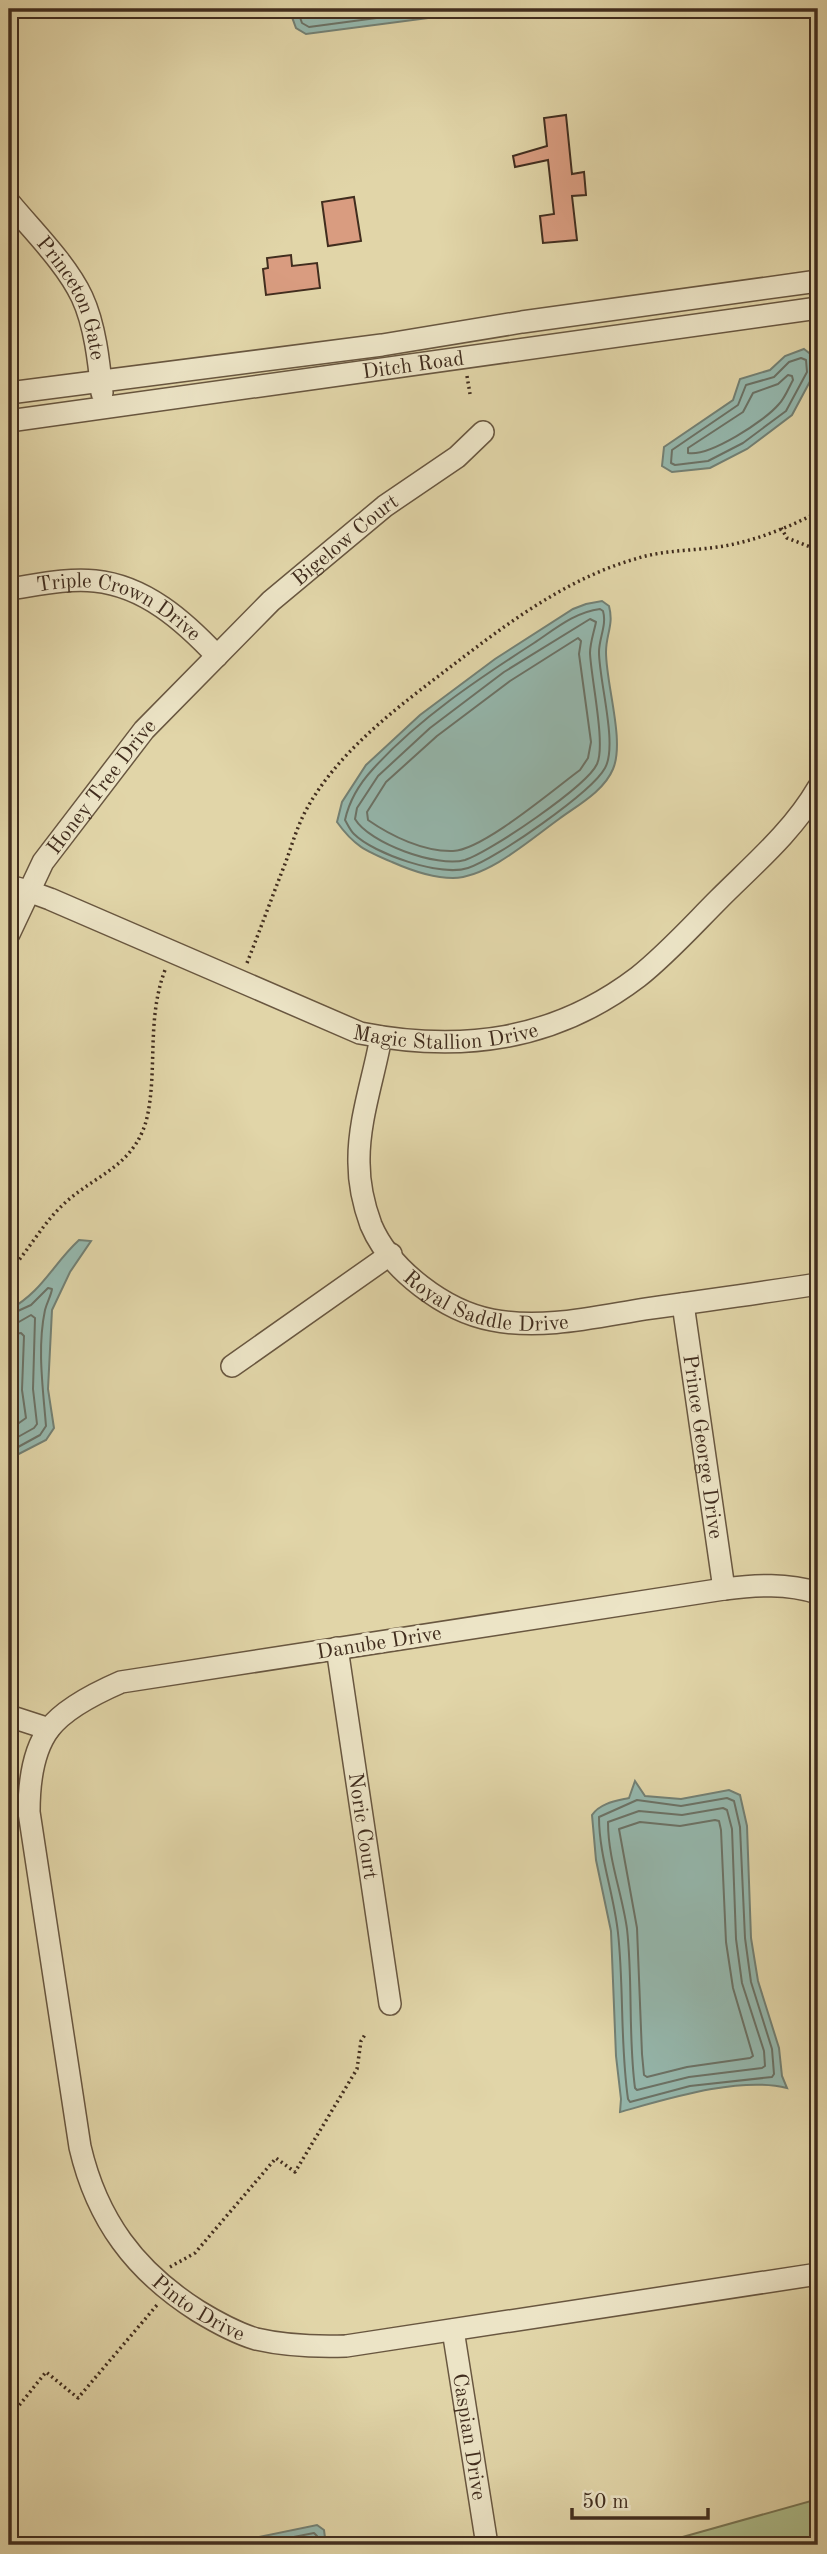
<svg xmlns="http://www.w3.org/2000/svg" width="827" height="2554" font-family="'Old Standard TT',serif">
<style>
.green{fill:#adbe8c;stroke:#777655;stroke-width:2}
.water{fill:#95b8ae;stroke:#738074;stroke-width:2}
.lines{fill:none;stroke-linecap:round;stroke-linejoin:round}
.shore{stroke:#6b7266;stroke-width:2}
.building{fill:#d99c80;stroke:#412d1e;stroke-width:2}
.minor-casing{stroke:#695740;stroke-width:24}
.path{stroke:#412d1e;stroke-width:3.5;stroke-dasharray:2 3.5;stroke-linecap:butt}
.minor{stroke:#ece4c6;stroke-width:21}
.labels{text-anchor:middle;stroke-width:7;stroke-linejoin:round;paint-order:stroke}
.street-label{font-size:21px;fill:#412d1e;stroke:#ece4c6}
</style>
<rect width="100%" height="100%" fill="#e1d5a8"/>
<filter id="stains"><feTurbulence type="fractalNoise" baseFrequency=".00286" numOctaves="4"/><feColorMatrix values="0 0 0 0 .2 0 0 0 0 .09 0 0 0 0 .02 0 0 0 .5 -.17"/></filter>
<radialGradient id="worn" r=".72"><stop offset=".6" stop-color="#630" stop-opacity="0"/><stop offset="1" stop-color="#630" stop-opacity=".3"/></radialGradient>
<polygon class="green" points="818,2499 818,2545 654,2545"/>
<g class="water">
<polygon points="289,9 497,9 306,34 296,28"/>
<polygon points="804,349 813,356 815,372 792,415 747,449 710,468 672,472 662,466 664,447 733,400 740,379 770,370 785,356"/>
<path d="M602 601 609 606C614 625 606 634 606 652 606 685 625 741 613 769 604 791 578 805 559 819 531 839 489 877 453 878 433 878 410 870 392 862 366 851 354 846 337 822L342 802 366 765 420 715 495 659 573 609 586 604Z"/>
<path d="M79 1240 91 1241 70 1272 52 1310 48 1389 54 1428 46 1440 9 1459V1310C43 1291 52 1265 79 1240Z"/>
<path d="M635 1781 645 1796 681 1799 729 1790 740 1795 747 1826 751 1938 758 1981 779 2048 782 2076 787 2088C739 2076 667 2099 620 2112L621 2099 616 2056 611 1931 596 1860 592 1815C600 1803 616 1801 629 1798Z"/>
<polygon points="317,2525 324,2530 326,2545 220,2545"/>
</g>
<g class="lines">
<g class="shore">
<polyline points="297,9 302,23 309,27 444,9"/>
<polyline points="306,9 312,18 378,9"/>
<polygon points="801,358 806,360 807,372 786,411 743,443 708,461 675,465 671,463 672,450 738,405 746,385 774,377 789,362"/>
<path d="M788 375 792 376 793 380C789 387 785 398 779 404 765 421 709 457 688 453V448L743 412 753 393 778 384Z"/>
<path d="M600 609 603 611C607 625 599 638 599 652 599 681 618 745 605 768 592 792 496 859 468 868 441 877 374 854 354 834 350 830 348 825 345 820 349 802 360 783 373 769 418 719 478 679 534 643 555 629 575 612 600 609Z"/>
<path d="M590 619 596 622C594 632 590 643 590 653 591 678 606 745 597 764 587 786 490 852 465 860 437 868 369 843 355 819L357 808 378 776 430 728 504 672Z"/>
<path d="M578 638 581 641 579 654 591 742 588 758 580 770C554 789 483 850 453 851 424 852 391 836 368 820L367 812 386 782 437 736 510 681Z"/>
<path d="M9 1315 31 1305 48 1288 52 1289C51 1296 47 1302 45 1310 37 1348 43 1388 46 1426L40 1435 9 1452"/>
<polyline points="9,1324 17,1323 31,1315 35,1318 33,1389 37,1424 34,1428 9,1442"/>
<polyline points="9,1335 21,1333 24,1336 22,1390 26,1418 9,1430"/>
<path d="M727 1798 734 1801 740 1827 745 1938 751 1982 772 2049 774 2074 772 2077 690 2086 630 2102 628 2099C620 2043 624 1988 618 1933 614 1894 599 1856 599 1817L637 1800 681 1806Z"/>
<path d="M723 1808 727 1810 732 1829 736 1939 742 1983 764 2051 765 2066 762 2068 689 2077 637 2090 635 2088C628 2035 633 1982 627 1929 622 1893 608 1859 608 1822L639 1811 682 1815Z"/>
<polygon points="715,1820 719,1821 721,1830 726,1942 733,1988 753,2056 750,2058 687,2067 647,2077 644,2075 642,2054 637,1928 619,1829 640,1822 680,1826"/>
<polyline points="253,2545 314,2533 317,2536 319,2545"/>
</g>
</g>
<g class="building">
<polygon points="566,115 572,174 584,172 586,195 572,196 577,240 543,243 540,216 554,214 548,160 515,167 513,156 547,146 544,118"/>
<polygon points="354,197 361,241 328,246 322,202"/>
<polygon points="291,255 292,266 317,263 320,288 266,295 263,269 268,268 267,258"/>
</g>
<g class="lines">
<defs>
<g id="minor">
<path id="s1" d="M9 202C32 230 66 263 82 297 95 325 99 362 102 393"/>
<polyline points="9,393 382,345 522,322 818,281"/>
<path id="s2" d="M9 421 818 308"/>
<path id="s3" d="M9 589C37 585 67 578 95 581 145 586 184 621 217 656"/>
<path id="s4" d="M9 886 28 891 50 899 360 1033C461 1053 554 1041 638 977 667 954 693 925 719 899 754 864 793 831 818 788"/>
<path id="s5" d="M9 934 43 862 144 730 271 601 385 506 457 457 483 432"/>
<path id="s6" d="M381 1037C374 1077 358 1121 359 1163 359 1183 364 1206 371 1225 390 1270 445 1311 492 1320 542 1330 595 1317 645 1309 703 1301 760 1293 818 1284"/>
<path id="s7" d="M683 1304 724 1589"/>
<polyline points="232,1366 391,1254"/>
<path id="s8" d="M818 1593C787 1583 756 1585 724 1589L121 1682C98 1692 64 1709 49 1729 32 1752 29 1786 29 1812L80 2147C97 2220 135 2271 198 2311 216 2322 236 2333 256 2339 286 2346 315 2347 346 2346L818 2274"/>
<path id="s9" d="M337 1648 390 2004"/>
<polyline points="9,1716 49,1729"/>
<path id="s10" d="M453 2330 487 2545"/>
</g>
</defs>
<use href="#minor" class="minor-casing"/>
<g class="path">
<polyline points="467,376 470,394"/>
<polyline points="781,528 787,538 818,550"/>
<path d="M247 963C260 930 272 897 285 864 291 848 296 830 304 814 336 752 398 707 453 665 508 623 566 579 635 559 663 550 690 551 718 547 752 542 788 528 818 512"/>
<path d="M9 1272C29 1250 44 1221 67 1201 99 1173 138 1164 148 1113 157 1065 147 1018 165 970"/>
<polyline points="170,2267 195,2253 276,2158 295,2172 357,2069 361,2041 366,2033"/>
<polyline points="9,2418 46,2372 78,2398 157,2305"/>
</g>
<use href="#minor" class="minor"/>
</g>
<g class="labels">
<g class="street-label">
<text dy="7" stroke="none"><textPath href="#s1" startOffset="117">Princeton Gate</textPath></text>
<text dy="7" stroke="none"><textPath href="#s2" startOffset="408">Ditch Road</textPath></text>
<text dy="7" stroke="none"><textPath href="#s5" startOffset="523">Bigelow Court</textPath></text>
<text dy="7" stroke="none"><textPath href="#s3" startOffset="117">Triple Crown Drive</textPath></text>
<text dy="7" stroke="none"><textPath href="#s5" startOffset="175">Honey Tree Drive</textPath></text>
<text dy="7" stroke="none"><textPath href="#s4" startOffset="467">Magic Stallion Drive</textPath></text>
<text dy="7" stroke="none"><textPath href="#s6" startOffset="340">Royal Saddle Drive</textPath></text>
<text dy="7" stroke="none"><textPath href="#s7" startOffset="144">Prince George Drive</textPath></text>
<text transform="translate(379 1642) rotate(-9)" y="7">Danube Drive</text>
<text dy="7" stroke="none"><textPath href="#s9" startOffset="180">Noric Court</textPath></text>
<text dy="7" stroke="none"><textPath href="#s8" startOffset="1424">Pinto Drive</textPath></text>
<text dy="7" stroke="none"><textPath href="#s10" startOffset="108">Caspian Drive</textPath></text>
</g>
</g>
<rect width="827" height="2554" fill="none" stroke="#e1d5a8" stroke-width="35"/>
<rect x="10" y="10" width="806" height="2533" fill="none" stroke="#412d1e" stroke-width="3.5"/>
<rect x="18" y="18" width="792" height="2519" fill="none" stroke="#412d1e" stroke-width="2"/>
<path d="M572 2508v10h136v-10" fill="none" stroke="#412d1e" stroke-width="3.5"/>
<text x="582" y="2508" font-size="21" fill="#412d1e" stroke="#ece4c6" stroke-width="5" paint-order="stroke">50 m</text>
<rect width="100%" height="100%" filter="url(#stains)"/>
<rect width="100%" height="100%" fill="url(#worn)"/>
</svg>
